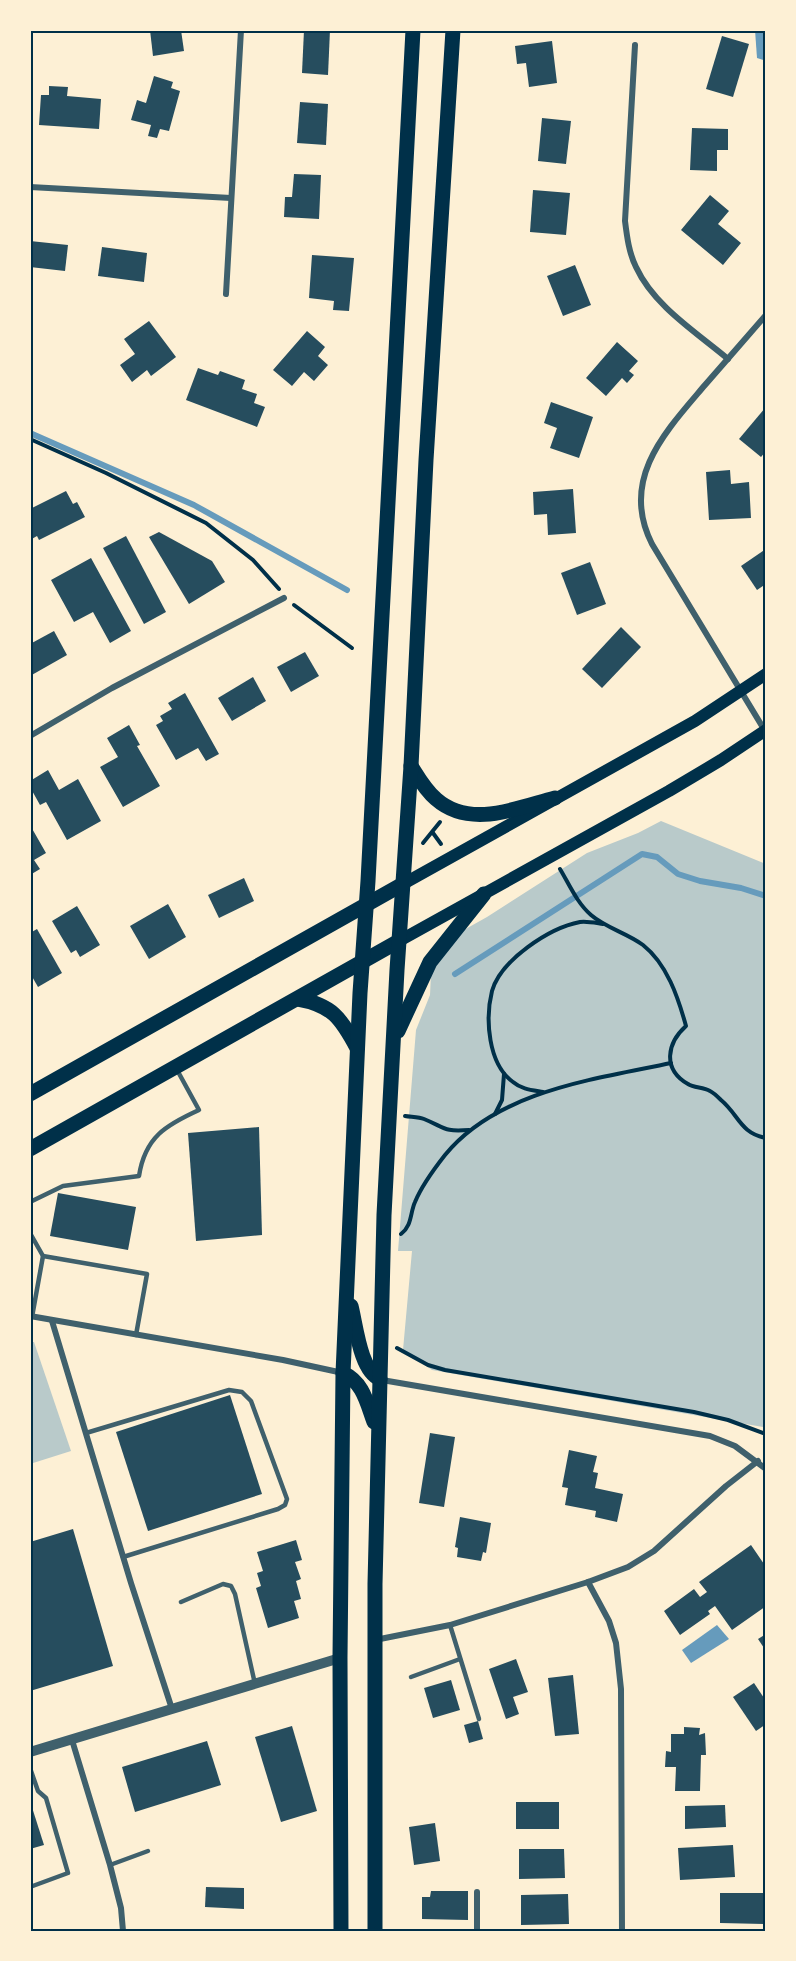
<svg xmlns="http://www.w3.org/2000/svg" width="796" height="1961" font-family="Helvetica,sans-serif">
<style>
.green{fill:#b9caca}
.water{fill:#669bbc}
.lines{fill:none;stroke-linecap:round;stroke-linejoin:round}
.stream{stroke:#669bbc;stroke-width:6}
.building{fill:#264d5e}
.path{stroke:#003049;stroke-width:4}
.service{stroke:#3f606c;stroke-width:4.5}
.minor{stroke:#3f606c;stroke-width:6}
.tertiary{stroke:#3f606c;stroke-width:10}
.secondary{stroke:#003049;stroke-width:12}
.primary{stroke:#003049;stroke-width:15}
.neatline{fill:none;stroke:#003049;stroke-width:2}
</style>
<rect width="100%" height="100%" fill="#fdf0d5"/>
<g class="green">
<polygon points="661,821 766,864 766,1431 763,1427 432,1370 403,1350 412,1251 398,1251 416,1030 430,995 431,973 446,940 487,917 587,853 638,833"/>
<polygon points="30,1342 34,1342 71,1451 30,1464"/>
</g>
<g class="water">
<polygon points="755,30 766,34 766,61 757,58"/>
<polygon points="717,1625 729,1639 691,1663 682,1650"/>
</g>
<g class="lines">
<g class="stream">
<polyline points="30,433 194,505 347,590"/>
<polyline points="455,974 642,854 657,857 678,874 700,881 741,888 766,896"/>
</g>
</g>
<g class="building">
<polygon points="150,30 181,30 184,51 153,56"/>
<polygon points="304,30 330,30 328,75 302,73"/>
<polygon points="722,36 749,44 733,97 706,89"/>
<polygon points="552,41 557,83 529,87 526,63 517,64 515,46"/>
<polygon points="154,76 173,82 171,88 180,91 169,131 160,129 157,138 148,136 151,125 131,120 137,100 146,103"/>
<polygon points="49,86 68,87 67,96 101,99 99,129 39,125 41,95 49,95"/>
<polygon points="300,102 328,104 326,145 297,143"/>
<polygon points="542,118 571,121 566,164 538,161"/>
<polygon points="692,128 728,129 728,150 717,150 717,171 690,170"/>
<polygon points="294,174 321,175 319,219 284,217 285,197 292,197"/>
<polygon points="533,190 570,193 566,235 530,232"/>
<polygon points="710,195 729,211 718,224 741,243 723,265 681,230"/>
<polygon points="30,241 68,245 65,271 30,267"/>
<polygon points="102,247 147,253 144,282 98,276"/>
<polygon points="312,255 354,258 349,311 333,310 334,301 309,298"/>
<polygon points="575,265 591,305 563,316 547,276"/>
<polygon points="149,321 176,357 151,376 147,370 132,382 120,365 135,354 124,339"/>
<polygon points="307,331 325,347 318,356 328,365 314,381 304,372 292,386 273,370"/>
<polygon points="617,342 638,361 629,371 634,375 627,383 622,378 606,396 586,378"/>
<polygon points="198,368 218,375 220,371 245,380 242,389 257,394 254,403 265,407 257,427 186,400"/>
<polygon points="551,402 593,417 579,458 550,448 557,428 544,423"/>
<polygon points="766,407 766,451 761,457 739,439"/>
<polygon points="730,470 731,484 749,482 751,518 709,520 706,472"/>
<polygon points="573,489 576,533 548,535 547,514 534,515 533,492"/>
<polygon points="66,491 73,504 77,502 85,517 39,540 37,536 30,540 30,509"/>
<polygon points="159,532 212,561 225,582 189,604 149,537"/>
<polygon points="126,536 166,612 144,624 103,548"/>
<polygon points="766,549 766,584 757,590 741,566"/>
<polygon points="91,558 131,631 110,643 93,612 74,622 51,580"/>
<polygon points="590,562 606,604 577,615 561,573"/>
<polygon points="621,627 641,647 602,688 582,669"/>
<polygon points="54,631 67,655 30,676 30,644"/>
<polygon points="305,652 319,676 291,692 277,667"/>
<polygon points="253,677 266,701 232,721 218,698"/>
<polygon points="185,693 219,754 206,761 198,748 176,760 156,725 163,721 160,716 172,709 168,703"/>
<polygon points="129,725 140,745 137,746 160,786 123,807 100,767 118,757 107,738"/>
<polygon points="48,770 59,790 78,779 101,821 67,840 46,802 40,805 30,787 30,781"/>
<polygon points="30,825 46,853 34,860 40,869 30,875"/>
<polygon points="244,878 254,901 219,918 208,895"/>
<polygon points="168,904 186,937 149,959 130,926"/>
<polygon points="77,906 100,945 80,957 76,950 71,953 52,921"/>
<polygon points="37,929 62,973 38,987 30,973 30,933"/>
<polygon points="259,1127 262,1235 196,1241 188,1133"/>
<polygon points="58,1193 136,1207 128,1250 50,1236"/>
<polygon points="230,1395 262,1494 148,1531 116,1432"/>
<polygon points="430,1433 455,1437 444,1507 419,1503"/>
<polygon points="569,1450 597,1456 593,1472 598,1473 595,1488 623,1494 617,1522 595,1517 596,1511 565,1505 568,1488 562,1487"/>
<polygon points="460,1517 491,1523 486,1553 483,1552 481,1561 457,1557 458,1548 455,1547"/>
<polygon points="73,1529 113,1666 30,1691 30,1542"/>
<polygon points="296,1540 302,1560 295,1562 301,1579 296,1581 301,1599 294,1601 299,1618 268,1628 256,1588 261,1586 257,1573 263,1571 257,1552"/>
<polygon points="751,1545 766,1567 766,1606 732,1630 715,1606 708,1611 710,1614 680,1635 664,1611 694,1589 700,1597 707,1592 699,1582"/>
<polygon points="766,1634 766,1651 758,1639"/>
<polygon points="516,1659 528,1692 513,1697 519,1714 506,1719 489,1669"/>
<polygon points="573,1675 579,1734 555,1736 548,1678"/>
<polygon points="451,1680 460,1710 433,1718 424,1688"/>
<polygon points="754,1683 766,1701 766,1724 756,1731 733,1697"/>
<polygon points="478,1721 483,1739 469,1743 464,1725"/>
<polygon points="292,1726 317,1811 281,1822 255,1737"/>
<polygon points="684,1727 700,1728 699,1735 705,1733 706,1755 701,1755 700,1791 675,1791 676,1767 665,1767 666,1751 671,1752 671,1734 684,1734"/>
<polygon points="207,1741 221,1785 135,1812 122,1767"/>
<polygon points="30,1801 44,1845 30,1849"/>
<rect x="516" y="1802" width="43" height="27"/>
<polygon points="725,1805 726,1827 685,1829 685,1806"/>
<polygon points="435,1823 440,1861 414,1865 409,1827"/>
<polygon points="733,1845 735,1877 680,1880 678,1848"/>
<polygon points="519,1849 564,1849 565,1878 519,1879"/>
<polygon points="206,1887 244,1888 244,1909 205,1907"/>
<polygon points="431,1891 468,1891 468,1920 422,1919 422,1897 430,1897"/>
<polygon points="720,1893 766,1893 766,1924 720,1923"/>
<polygon points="568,1894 569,1924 521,1925 521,1895"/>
</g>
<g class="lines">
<g class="path">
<polyline points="30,439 106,473 206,523 253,560 279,589"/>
<polyline points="294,605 352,648"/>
<polyline points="433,833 441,844"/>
<polyline points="423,843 440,822"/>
<path d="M560 869C569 884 577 903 591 915 606 928 627 933 643 945 667 964 678 997 686 1026 667 1043 662 1069 688 1084 694 1088 703 1087 710 1091 714 1093 718 1097 721 1100 739 1115 740 1133 766 1138"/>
<path d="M543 1092C532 1090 521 1089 513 1082 488 1064 485 1019 492 991 501 960 549 928 580 922 587 921 596 923 603 924"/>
<polyline points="495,1114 502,1100 504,1074"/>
<path d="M405 1116C411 1117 419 1117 424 1119 446 1128 443 1132 469 1130"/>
<path d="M401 1234C412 1226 410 1213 415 1202 422 1185 434 1169 445 1155 497 1091 595 1079 671 1063"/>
<polyline points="397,1348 428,1365 445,1370 694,1412 728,1420 766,1434"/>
</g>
<g class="service">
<path d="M30 1202 63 1186 139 1176C145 1137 166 1125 199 1110L176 1068"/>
<polyline points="30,1233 43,1256 32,1317"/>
<polyline points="43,1256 147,1274 136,1335"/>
<polyline points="86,1433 229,1390 242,1392 251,1401 287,1499 285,1505 278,1509 123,1557"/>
<polyline points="181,1602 223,1584 231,1586 235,1594 255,1684"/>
<polyline points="450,1625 479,1719"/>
<polyline points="411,1677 460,1659"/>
<polyline points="30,1768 38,1791 46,1798 68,1873 30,1887"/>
<polyline points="110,1865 148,1851"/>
</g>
<g class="minor">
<path d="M635 45 625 221C627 237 629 253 636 267 654 306 696 332 728 359"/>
<polyline points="30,187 231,198"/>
<polyline points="226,294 241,30"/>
<path d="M765 731 652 544C619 479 666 431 705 385 725 362 746 338 766 315"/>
<polyline points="30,736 112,688 284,598"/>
<polyline points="30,1316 283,1360 343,1373"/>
<polyline points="52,1321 131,1583 172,1709"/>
<polyline points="382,1380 710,1436 735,1446 766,1469"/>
<polyline points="588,1582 609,1621 616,1643 621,1689 622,1931"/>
<polyline points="375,1640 450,1625 588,1582 628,1567 654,1551 726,1486 758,1461"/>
<polyline points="72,1740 110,1865 121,1908 123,1931"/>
<polyline points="477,1931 477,1892"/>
</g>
<polyline class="tertiary" points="30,1752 340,1658"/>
<g class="secondary">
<polyline points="403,884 695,721 766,674"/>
<polyline points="399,941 669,791 721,760 766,730"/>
</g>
<g class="primary">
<path d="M411 766C418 777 425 790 436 799 470 829 517 808 555 798"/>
<path d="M298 999C332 1005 341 1018 357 1048"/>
<polyline points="398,1031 430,962 484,894"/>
<polyline points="30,1094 403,884"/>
<polyline points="30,1149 399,941"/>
<path d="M351 1306C356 1325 360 1371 380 1379"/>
<path d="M343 1373C363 1382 367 1403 374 1422"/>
<polyline points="341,1931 340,1658 343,1373 360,993 368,881 413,30"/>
<polyline points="375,1931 375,1584 384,1215 397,970 411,766 426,460 453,30"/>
</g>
</g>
<rect width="796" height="1961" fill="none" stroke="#fdf0d5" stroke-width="63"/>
<rect x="32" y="32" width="732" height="1898" class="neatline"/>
</svg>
